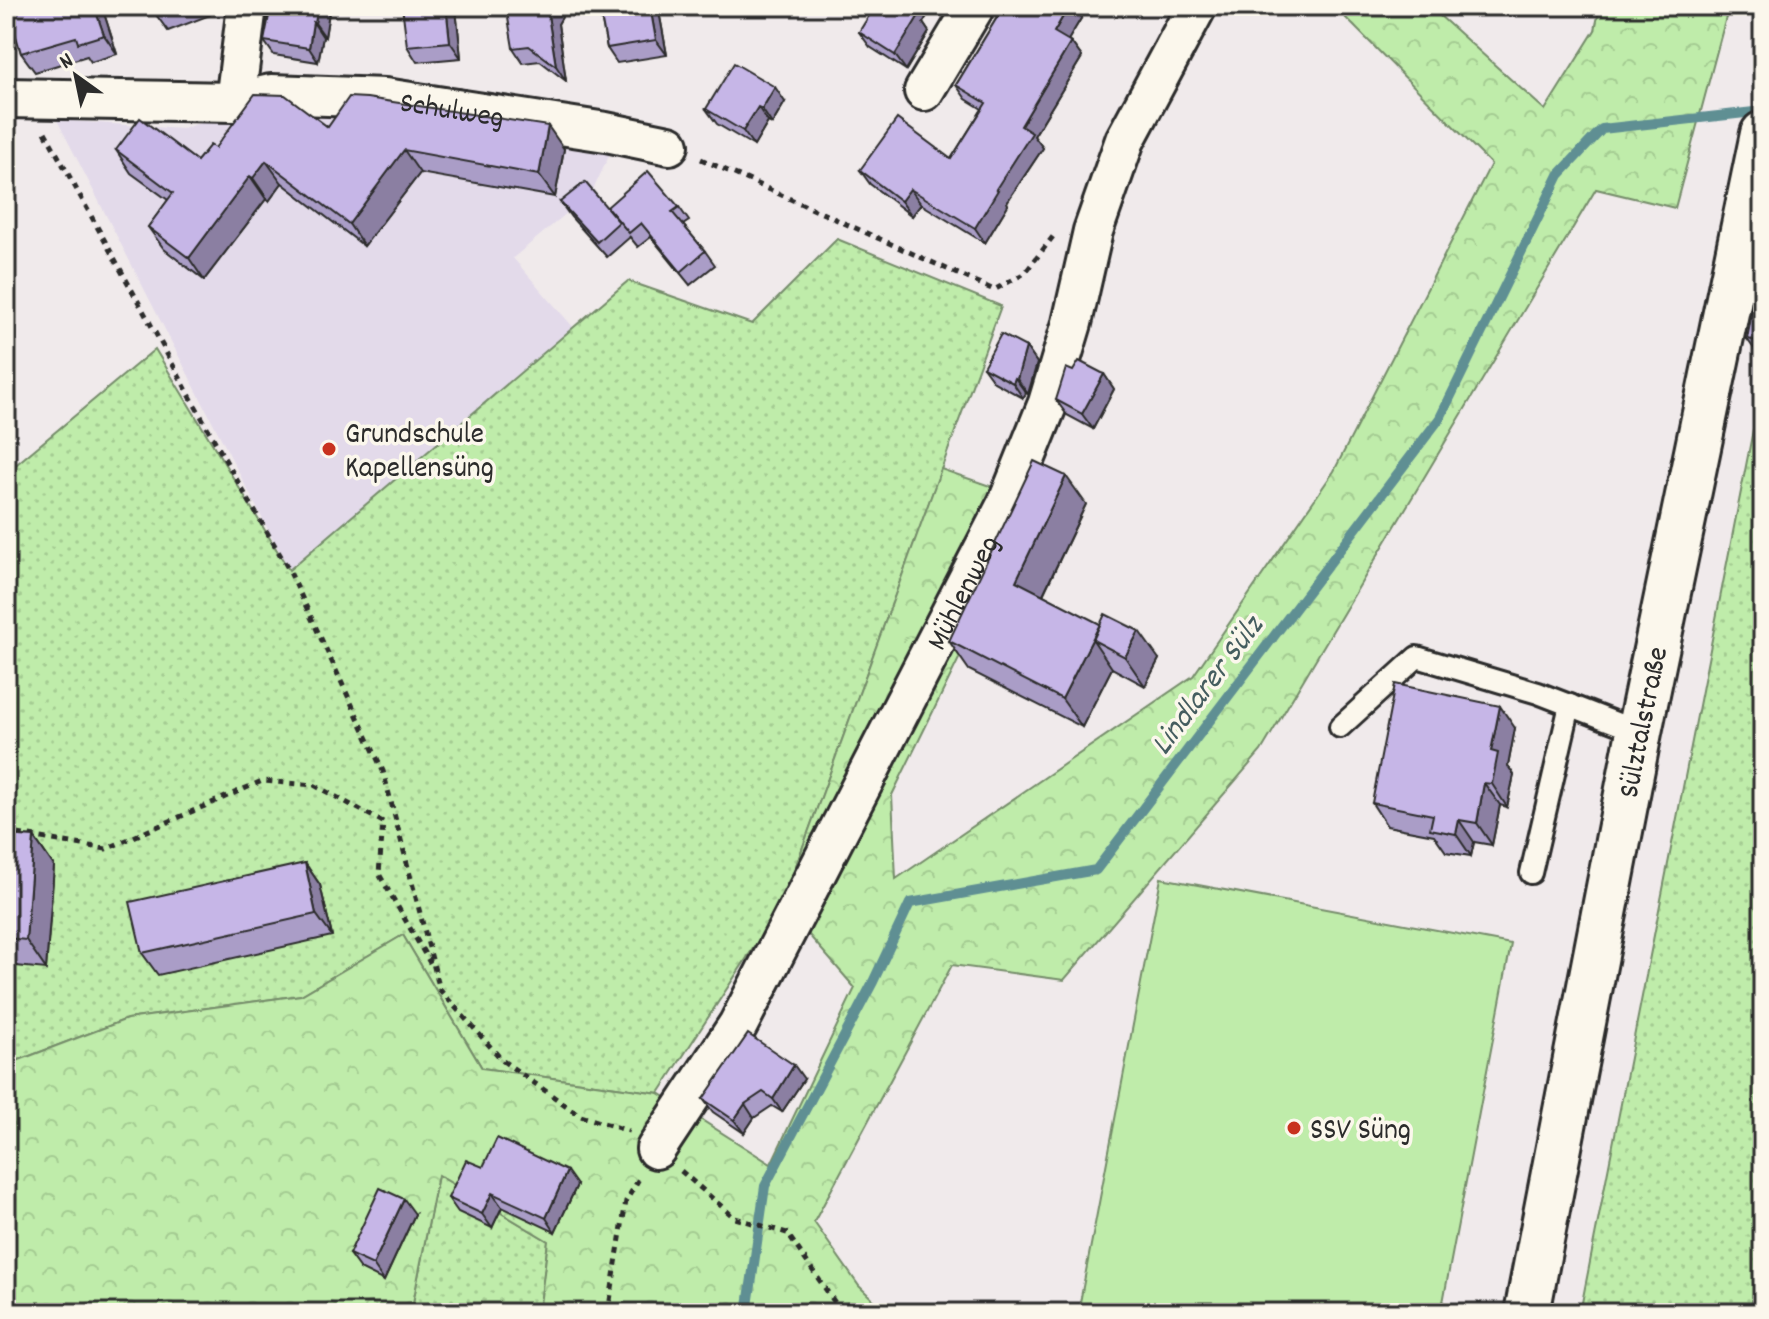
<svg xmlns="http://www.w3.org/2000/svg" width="1769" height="1319" font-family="Dekko,sans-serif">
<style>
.built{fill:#e3daea}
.grass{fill:url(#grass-dots);stroke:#758c6a;stroke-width:2}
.forest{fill:url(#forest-crowns);stroke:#758c6a;stroke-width:2}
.pitch{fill:#bfecaa;stroke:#758c6a;stroke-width:2}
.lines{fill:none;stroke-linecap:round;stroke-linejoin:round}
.stream{stroke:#5f8f93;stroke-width:10}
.lane-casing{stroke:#2b2b2b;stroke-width:26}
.street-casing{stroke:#2b2b2b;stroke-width:44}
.secondary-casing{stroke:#2b2b2b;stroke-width:50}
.path{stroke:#2b2b2b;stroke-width:5;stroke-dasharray:6 6;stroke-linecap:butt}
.lane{stroke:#fbf7ec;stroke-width:20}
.street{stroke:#fbf7ec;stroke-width:38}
.secondary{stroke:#fbf7ec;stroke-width:44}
.wall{fill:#aa9dc7;stroke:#2b2b2b;stroke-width:2}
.shaded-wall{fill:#8b7fa2;stroke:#2b2b2b;stroke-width:2}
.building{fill:#c6b6e7;stroke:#2b2b2b;stroke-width:2}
.poi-dot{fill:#c8321e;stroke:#fbf7ec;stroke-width:3}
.labels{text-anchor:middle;stroke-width:7;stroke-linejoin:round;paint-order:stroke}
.street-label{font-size:30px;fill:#2b2b2b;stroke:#fbf7ec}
.poi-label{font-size:30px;fill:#2b2b2b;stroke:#fbf7ec;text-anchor:start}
.water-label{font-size:32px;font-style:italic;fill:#455d5f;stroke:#fbf7ec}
</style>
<defs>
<pattern id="grass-dots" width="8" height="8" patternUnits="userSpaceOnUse" patternTransform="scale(2)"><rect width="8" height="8" fill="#bfecaa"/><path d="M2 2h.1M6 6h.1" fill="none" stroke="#a4cb92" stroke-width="1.8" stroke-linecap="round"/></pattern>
<pattern id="forest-crowns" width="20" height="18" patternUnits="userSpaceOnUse" patternTransform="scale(2)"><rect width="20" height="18" fill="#bfecaa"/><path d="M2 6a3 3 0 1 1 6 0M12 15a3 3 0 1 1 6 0" fill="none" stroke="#a4cb92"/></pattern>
</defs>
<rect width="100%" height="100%" fill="#f0eaeb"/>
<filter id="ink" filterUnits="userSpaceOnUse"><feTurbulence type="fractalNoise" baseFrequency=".0125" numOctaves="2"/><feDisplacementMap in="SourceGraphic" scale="16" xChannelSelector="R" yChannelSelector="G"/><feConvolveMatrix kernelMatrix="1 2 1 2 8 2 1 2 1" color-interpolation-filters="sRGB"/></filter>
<g filter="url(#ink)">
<polygon class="built" points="280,97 615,143 592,192 513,258 574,328 289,570 57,120 182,129"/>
<g class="grass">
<polygon points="837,239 1001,306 782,904 659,1093 482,1068 403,935 301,995 127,1019 6,1065 6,473 155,349 289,570 628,281 752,324"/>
<polygon points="1753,430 1763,431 1763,1313 1580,1313"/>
<polygon points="438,1175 548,1241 539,1313 411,1313"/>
</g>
<polygon class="forest" points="1334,6 1429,6 1545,110 1595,30 1600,6 1729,6 1675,208 1596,189 1261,751 1064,980 952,965 814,1222 859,1286 887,1313 539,1313 548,1241 438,1175 411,1313 6,1313 6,1065 127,1019 301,995 403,935 482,1068 659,1093 771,1164 855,988 782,904 941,469 1036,502 892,795 896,879 1193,676 1334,471 1491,164"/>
<polygon class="pitch" points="1161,878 1511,944 1441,1313 1078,1313"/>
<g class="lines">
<polyline class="stream" points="747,1313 765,1186 873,982 910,903 1096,870 1440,418 1559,175 1602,129 1763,111"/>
<defs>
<g id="lane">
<polyline points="1340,727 1417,657 1538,693 1639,732"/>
<polyline points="1531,873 1570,705"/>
</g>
<g id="street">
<polyline points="924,91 975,6"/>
<path id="s1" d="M6 98 235 102 271 94 385 98 606 132 669 145"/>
<polyline points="235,102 247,6"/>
<path id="s2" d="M656 1149 738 1025 1008 502 1048 403 1072 323 1093 231 1125 140 1197 6"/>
</g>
<g id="secondary">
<path id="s3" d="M1527 1313 1639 732 1763 134"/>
</g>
</defs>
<use href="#lane" class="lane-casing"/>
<use href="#street" class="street-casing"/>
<use href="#secondary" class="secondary-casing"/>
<g class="path">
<polyline points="45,132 223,456 289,570 383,771 440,990 503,1061 581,1116 629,1131"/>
<polyline points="701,159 994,290 1025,273 1055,234"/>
<polyline points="6,832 106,849 262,781 314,785 383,822 379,874 430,963"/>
<polyline points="681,1171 735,1218 787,1233 842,1313"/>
<polyline points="608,1313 626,1201 640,1177"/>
</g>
<use href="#lane" class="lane"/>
<use href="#street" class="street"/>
<use href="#secondary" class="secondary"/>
</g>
<g class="wall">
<polygon points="7,6 105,6 102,7 117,54 91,62 87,56 35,72 21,53"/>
<polygon points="154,6 207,6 210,15 168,31 157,16"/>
<polygon points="268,6 330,6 325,37 323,37 318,62 274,55 264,41 268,18 266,15"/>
<polygon points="555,6 562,17 558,24 566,81 540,61 523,63 513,48"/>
<polygon points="599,6 658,6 667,55 617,63 607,48"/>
<polygon points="1004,6 1083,6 1086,10 1068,40 1071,42 1082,57 1034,136 1043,148 1007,202 1008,205 985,243 921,204 912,216 870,184 860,170 951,159 982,109 966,99 956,85"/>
<polygon points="456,9 461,58 417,62 407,46"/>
<polygon points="923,23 929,32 906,70 870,47 859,32"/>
<polygon points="785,102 772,124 768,122 754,146 717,124 706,109"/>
<polygon points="328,127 564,149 555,197 420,173 364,246 282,183 269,201 266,199 204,280 164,249 148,227 168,200 131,173 116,150 197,161 215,148"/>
<polygon points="560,202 610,211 679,207 689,221 683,225 705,251 715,265 690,285 651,237 638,247 629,236 630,237 607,257 571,217"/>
<polygon points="1763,260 1763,361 1747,339"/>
<polygon points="1026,347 1037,363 1028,394 1026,393 1023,398 994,382 983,367"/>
<polygon points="1104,374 1114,389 1093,429 1067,415 1056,400"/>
<polygon points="1086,504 1043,595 1159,659 1145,686 1112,668 1082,727 969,670 949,641"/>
<polygon points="1515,728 1508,766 1514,775 1507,807 1500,805 1492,845 1474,842 1471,856 1446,852 1434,835 1387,826 1372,803"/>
<polygon points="6,835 34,837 54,866 46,969 6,965"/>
<polygon points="305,863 320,885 332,936 158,975 142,953"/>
<polygon points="804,1079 782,1112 772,1106 754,1118 744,1133 713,1112 703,1099"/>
<polygon points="483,1167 577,1185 555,1232 502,1207 492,1228 458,1212 448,1198"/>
<polygon points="415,1214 384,1281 360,1269 349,1254"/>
</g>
<g class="shaded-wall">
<polygon points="94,6 101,6 102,7 117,54 104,35"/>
<polygon points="318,6 330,6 325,37 315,23"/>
<polygon points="446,6 454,6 456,9 461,58 450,42"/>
<polygon points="549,6 555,6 562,17 558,24 566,81 556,66 547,9"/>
<polygon points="650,6 658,6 667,55 656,40"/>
<polygon points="913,6 933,6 923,23 929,32 906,70 895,55 910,12"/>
<polygon points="1069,6 1083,6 1086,10 1064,47 1054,32"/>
<polygon points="313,22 323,37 318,62 309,48"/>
<polygon points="1071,42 1082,57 1034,136 1043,148 1007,202 1008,205 985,243 975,228 996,189 1021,126"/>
<polygon points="775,87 785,102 772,124 762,109"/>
<polygon points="758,107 768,122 754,146 743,131"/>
<polygon points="548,126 564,149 555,197 539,175"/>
<polygon points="404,150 420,173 364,246 349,224"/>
<polygon points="266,161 282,183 269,201 253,178"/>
<polygon points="250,176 266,199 204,280 189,258"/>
<polygon points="910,189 921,204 912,216 901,201"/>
<polygon points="1026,347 1037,363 1028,394 1017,379"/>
<polygon points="1104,374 1114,389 1093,429 1082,414"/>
<polygon points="1015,378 1026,393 1023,398 1013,383"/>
<polygon points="1066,476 1086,504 1036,609 1016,581"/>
<polygon points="1100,624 1093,640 1112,668 1082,727 1062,699"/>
<polygon points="1139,631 1159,659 1145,686 1125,657"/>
<polygon points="1500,706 1515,728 1508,766 1514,775 1507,807 1492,784 1491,751"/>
<polygon points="1484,783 1500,805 1492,845 1477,823"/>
<polygon points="1459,820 1474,842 1471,856 1456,834"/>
<polygon points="34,837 54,866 46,969 26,940"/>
<polygon points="305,863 320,885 332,936 316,914"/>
<polygon points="794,1065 804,1079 782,1112 773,1099"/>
<polygon points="745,1104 754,1118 744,1133 734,1120"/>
<polygon points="567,1171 577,1185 555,1232 546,1218"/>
<polygon points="492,1193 502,1207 492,1228 482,1214"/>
<polygon points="404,1199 415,1214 384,1281 373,1265"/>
</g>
<g class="building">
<polygon points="7,6 94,6 104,35 78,43 76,37 21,53"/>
<polygon points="154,6 183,6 157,16"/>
<polygon points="268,6 318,6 315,23 313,22 309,48 264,41 269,16 266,15"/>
<polygon points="402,6 446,6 450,42 407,46"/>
<polygon points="506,6 549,6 547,9 556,66 529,46 513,48"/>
<polygon points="599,6 650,6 656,40 607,48"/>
<polygon points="875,6 913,6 910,12 918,17 895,55 859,32"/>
<polygon points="1004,6 1069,6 1054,32 1071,42 1021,126 1032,133 996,189 998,190 975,228 910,189 901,201 860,170 897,119 951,159 986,103 956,85"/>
<polygon points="734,63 775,87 762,109 758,107 743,131 706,109"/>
<polygon points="255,94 285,95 328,127 349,97 367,98 548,126 539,175 404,150 349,224 266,161 253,178 250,176 189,258 148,227 173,193 116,150 140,118 197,161 210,145 215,148"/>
<polygon points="648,171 679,207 672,212 705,251 681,272 641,223 629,233 607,207"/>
<polygon points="585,182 619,222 597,242 560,202"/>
<polygon points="1762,260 1763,260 1763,342 1747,339"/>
<polygon points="1001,334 1026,347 1017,379 1015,378 1013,383 983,367"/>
<polygon points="1079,361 1104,374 1082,414 1056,400 1066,368 1073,371"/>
<polygon points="1034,461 1066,476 1016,581 1100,624 1062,699 949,641"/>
<polygon points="1105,614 1139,631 1125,657 1093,640"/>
<polygon points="1395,684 1500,706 1491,751 1498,753 1492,784 1484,783 1477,823 1459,820 1456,834 1430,829 1433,815 1372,803"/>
<polygon points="6,835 34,837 26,940 6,938"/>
<polygon points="305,863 316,914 142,953 130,902"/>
<polygon points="748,1034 794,1065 773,1099 763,1092 745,1104 734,1120 703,1099"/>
<polygon points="497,1138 567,1171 546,1218 492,1193 482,1214 448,1198 466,1160 483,1167"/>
<polygon points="380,1188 404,1199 373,1265 349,1254"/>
</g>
</g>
<g class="poi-dot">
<circle cx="329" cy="449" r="8"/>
<circle cx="1294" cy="1128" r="8"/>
</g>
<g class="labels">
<g class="street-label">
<text dy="10" stroke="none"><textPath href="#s1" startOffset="448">Schulweg</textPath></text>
<text dy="10" stroke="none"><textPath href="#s2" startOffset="636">Mühlenweg</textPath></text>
<text dy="10" stroke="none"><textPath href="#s3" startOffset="602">Sülztalstraße</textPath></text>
</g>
<g class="poi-label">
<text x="345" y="442">Grundschule<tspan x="345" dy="34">Kapellensüng</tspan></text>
<text x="1310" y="1138">SSV Süng</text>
</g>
<g class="water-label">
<text transform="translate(1205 684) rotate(-53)" y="11">Lindlarer Sülz</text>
</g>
</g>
<rect width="1769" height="1319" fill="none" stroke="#fbf7ec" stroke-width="32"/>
<rect x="16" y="16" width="1737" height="1287" fill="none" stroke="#2b2b2b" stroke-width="3" filter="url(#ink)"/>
<g transform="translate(76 76) rotate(327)" stroke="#fbf7ec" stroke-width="6" paint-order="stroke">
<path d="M0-6L14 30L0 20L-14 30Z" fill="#2b2b2b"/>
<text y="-12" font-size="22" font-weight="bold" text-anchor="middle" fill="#2b2b2b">N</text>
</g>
</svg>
